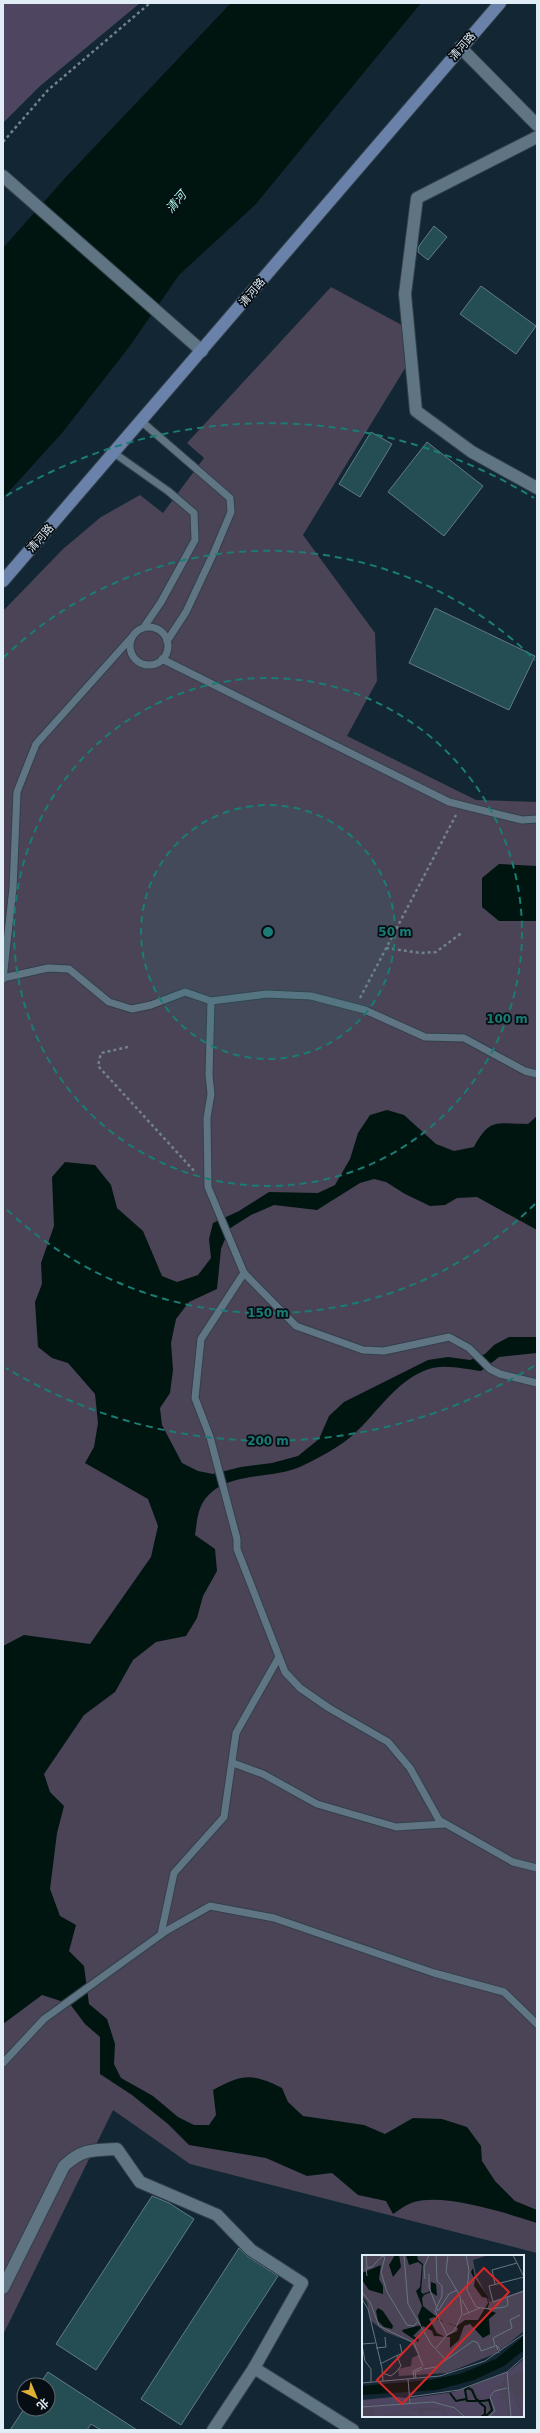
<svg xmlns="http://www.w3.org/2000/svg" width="540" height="2433" font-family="'DejaVu Sans','Noto Sans SC',sans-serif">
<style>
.green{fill:#4a4456}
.forest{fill:#4e4561}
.water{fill:#001510}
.building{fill:#254e54;stroke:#5f7d82}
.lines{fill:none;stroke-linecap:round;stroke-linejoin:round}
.lane-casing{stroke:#32404a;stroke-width:9}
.street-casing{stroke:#32404a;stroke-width:14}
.secondary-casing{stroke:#32404a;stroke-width:14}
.path{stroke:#72828d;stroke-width:2.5;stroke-dasharray:3 3;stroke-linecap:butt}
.lane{stroke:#5f7584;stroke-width:7}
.street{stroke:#5f7584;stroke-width:12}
.secondary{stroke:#6a82a9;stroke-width:12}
.ring{fill:none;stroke:#1a7c75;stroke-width:2;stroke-dasharray:7 5}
.labels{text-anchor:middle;stroke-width:3.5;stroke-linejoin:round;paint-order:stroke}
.street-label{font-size:11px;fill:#e1edf6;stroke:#060e14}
.water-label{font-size:12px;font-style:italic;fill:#abf5e3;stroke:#060e14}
.inset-river{fill:none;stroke:#001510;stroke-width:2}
.inset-road{fill:none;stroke:#657681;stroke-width:1}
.view{fill:#d62828;fill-opacity:0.15;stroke:#d62828;stroke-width:2}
.inset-edge{fill:none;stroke:#e1edf6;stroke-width:2}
.centre{fill:#1a7c75;stroke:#060e14;stroke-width:2}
.ring-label{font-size:12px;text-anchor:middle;font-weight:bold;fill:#1a7c75;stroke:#060e14;stroke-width:3.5;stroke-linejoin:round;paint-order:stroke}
</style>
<rect width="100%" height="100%" fill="#132633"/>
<polygon class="green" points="331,287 411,330 415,352 303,535 375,633 377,681 347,736 476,800 537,802 537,2253 190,2164 113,2110 3,2335 3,611 63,549 101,517 140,495 163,513 204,458 187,443"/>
<polygon class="forest" points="3,3 140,3 40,86 3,123"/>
<g class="water">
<polygon points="231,3 421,3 255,205 179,275 129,347 62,433 3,498 3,248 66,177"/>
<polygon points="499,864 537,866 537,921 499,921 482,907 482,878"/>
<path d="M387 1110 404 1115 436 1144 454 1151 474 1147C490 1117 497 1124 528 1124L537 1116V1230L477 1197 457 1198 445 1205 430 1206 405 1194 386 1182 374 1179 360 1183 317 1210 274 1205 251 1215 229 1229 221 1249 217 1289 189 1302 176 1319 171 1343 173 1370 170 1393 160 1408 162 1425 182 1463 198 1471 213 1474 241 1467 272 1463 298 1456 319 1439 329 1416 344 1402 428 1360 448 1357 470 1360 485 1354 494 1345 509 1337H537V1353L499 1357 481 1371C464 1369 443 1363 426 1370 395 1382 378 1412 354 1434 341 1446 319 1458 302 1466 277 1478 241 1473 217 1488 198 1501 198 1515 195 1535L215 1549 217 1571 203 1596 197 1618 186 1636 156 1642 133 1660 115 1692 84 1715 44 1774 50 1792 64 1806 57 1833 50 1889 60 1916 76 1925 69 1951 84 1966 89 2004 107 2019 115 2044 114 2064 121 2078 153 2096 178 2117 194 2125H209L216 2115 213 2090C242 2074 253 2073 282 2088L288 2102 303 2116 364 2125 385 2134 413 2118 442 2119 467 2127 481 2146 482 2161 495 2181 515 2201 537 2210V2223C506 2213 445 2193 414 2202 407 2204 399 2210 393 2214L386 2201 358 2195 332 2173 307 2176 266 2158 189 2145 168 2124 132 2095 100 2074V2037L85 2024 70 2004 42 1995 3 2024V1646L24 1635 90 1644 151 1557 158 1526 148 1499 85 1463 94 1447 98 1423 95 1394 68 1363 52 1358 38 1347 35 1302 42 1284 41 1263 54 1226 52 1177 65 1162 95 1165 111 1185 117 1208 143 1231 162 1276 177 1282 198 1275 211 1258 209 1239 213 1223 239 1211 269 1192 318 1193 335 1185 350 1159 358 1133 370 1115Z"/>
</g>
<g class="building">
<polygon points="434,226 447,237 428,260 418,252 419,246"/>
<polygon points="481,286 536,326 516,354 460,314"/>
<polygon points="371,432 392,444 360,497 339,484"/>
<polygon points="427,442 483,486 444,536 388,492"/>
<polygon points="435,608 535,656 509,710 409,663"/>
<polygon points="152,2196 169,2203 194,2219 96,2370 56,2344"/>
<polygon points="239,2248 247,2256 278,2276 181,2425 141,2399"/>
<polygon points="48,2372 137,2430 101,2430 91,2424 87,2430 10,2430 24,2409 48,2409 48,2385 39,2385"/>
</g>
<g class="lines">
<defs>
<g id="lane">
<polyline points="141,421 230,498 231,512 215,550 186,612 167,641"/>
<polyline points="114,453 168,491 194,513 195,540 161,602 144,627"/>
<circle cx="149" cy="646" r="19"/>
<polyline points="162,659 449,802 522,820 537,819"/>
<polyline points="3,978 48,968 69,969 109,1002 132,1009 151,1005 185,992 211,1001 267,994 311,996 365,1010 425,1037 464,1038 525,1071 537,1074"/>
<polyline points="3,979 13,888 17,792 36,744 131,638"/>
<polyline points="211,1001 209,1075 211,1094 207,1118 208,1187 244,1273 296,1326 363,1350 384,1351 449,1337 469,1348 490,1369 500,1374 537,1383"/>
<polyline points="244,1273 201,1339 195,1398 210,1437 237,1539 237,1549 285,1672 300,1688 329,1708 388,1742 410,1768 439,1820 513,1862 537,1868"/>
<polyline points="233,1763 263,1774 317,1804 396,1827 444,1824"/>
<polyline points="161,1934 174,1873 224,1817 236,1733 279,1657"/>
<polyline points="3,2063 44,2019 166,1931 210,1906 274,1918 434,1973 504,1992 537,2024"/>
</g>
<g id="street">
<polyline points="460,47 537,125"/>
<polyline points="537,137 417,198 405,294 416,411 472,452 537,488"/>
<polyline points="3,176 202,351"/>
<path d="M3 2288 64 2166C82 2149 92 2150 117 2149L140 2182 217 2215 251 2250 302 2283 254 2368 213 2430"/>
<polyline points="254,2368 353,2430"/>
</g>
<polyline id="secondary" points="3,581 500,3"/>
</defs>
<use href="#lane" class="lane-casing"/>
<use href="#street" class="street-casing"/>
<use href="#secondary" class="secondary-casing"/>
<g class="path">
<polyline points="3,142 48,90 150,3"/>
<polyline points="386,948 421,953 436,952 463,932"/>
<polyline points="360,998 456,815"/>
<polyline points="128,1047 101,1053 98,1066 196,1173"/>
</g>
<use href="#lane" class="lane"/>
<use href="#street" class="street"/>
<use href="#secondary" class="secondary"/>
</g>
<circle cx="268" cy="932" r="127" fill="#1a7c75" fill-opacity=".12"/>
<g class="ring">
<circle cx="268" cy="932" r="127"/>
<circle cx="268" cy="932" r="254"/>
<path d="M535 1204A381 381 0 0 1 3 1206M3 658A381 381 0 0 1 535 660"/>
<path d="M534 1366A509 509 0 0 1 6 1368M6 496A509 509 0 0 1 534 498"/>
</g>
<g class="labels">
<g class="street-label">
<text transform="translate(462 46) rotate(-49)" y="4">清河路</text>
<text transform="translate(252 292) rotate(-50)" y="4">清河路</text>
<text transform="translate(40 538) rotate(-49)" y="4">清河路</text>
</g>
<g class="water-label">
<text transform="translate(176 202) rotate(-49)" y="4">清河</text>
</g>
</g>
<g transform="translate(362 2255)">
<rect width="162" height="162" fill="#132633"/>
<path d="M0 0H127L111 5 114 20 128 47 162 35V76L141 93 135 95V98L85 118 37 121 36 114 49 111 50 103 56 100 49 87 23 77 8 65 5 47 0 41ZM162 104V162H0V145L32 142 48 144 97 136 151 115Z" fill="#4a4456"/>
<path d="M162 104V116L145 122 146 117ZM143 118 142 128 128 134 130 138 124 144H118L112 133 107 132ZM106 132 102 136 105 140 104 142H90L89 138ZM138 135 140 140 136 143 144 144 146 156 143 162H129L133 155 129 143 132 137ZM151 136 158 158 161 160 156 142 162 144V162H149L146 137ZM87 138 91 146 117 147 122 153V158L118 161 104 162 98 154 78 148H49V143ZM32 142 45 143 47 148 0 151V146ZM74 148 95 155 101 160 84 162 83 155 77 153 48 154 13 162 10 152ZM48 155 57 157 59 162 44 159 21 162ZM72 155 81 156 83 162H60L62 156Z" fill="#4e4561"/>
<path d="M33 0H37L39 12 31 22 27 10ZM44 0H55L56 5 61 9 59 37 61 39 69 36V27L74 29 75 41 69 37 62 40 60 43 61 51 81 67 95 71 103 65H116L126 48 125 43 120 42 112 31 113 25 109 17 111 13 113 23 126 42 127 49 125 54 134 58 127 64 128 79 121 83 108 69 102 71 97 85 88 93V82L72 81 70 76 61 71 51 81 57 84 56 87 41 77 40 75 59 70 56 61 60 51 54 36 58 32 60 10 56 7 47 10ZM72 62 80 67 90 69 96 73 95 76 83 82 75 78 67 64ZM19 10 17 24 21 31V39L7 35 0 25V18ZM16 53 21 56 31 71 30 74 22 72 16 66 14 56ZM162 81V95L142 111 112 125 75 135 0 140V131L68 125 98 119 134 104Z" fill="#001510" fill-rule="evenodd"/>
<path class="inset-river" d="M88 138 94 146 104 144M119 162 123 159V152L118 148 117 146 114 144 110 135 106 133 103 135 105 146H121L127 145 130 155 123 162"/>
<path class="inset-road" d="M4 0 5 12M42 0 46 49 69 89 83 104M104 0 107 15 105 35 114 52 127 54 143 52 146 50 145 42M151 0 162 22M67 19V32L76 56 87 39 95 35M5 21 4 13 10 12 20 1 23 2 19 17 25 37 45 70 52 71 55 67M162 22 127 31 131 47 162 36M63 24 62 12 67 0M133 29 130 15 155 8M0 37 8 47 17 71 52 88 61 111M0 44 6 54 20 113 21 126M100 45 107 58M101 60 118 53M85 80 92 76 100 59 98 41 84 17 86 0M0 89 13 88M0 90 3 106 9 114V127M14 93 24 92 23 82M74 93 85 80 73 56 80 41V31L75 26 74 0M137 98 134 90 139 96M18 109 40 98 38 89M62 114 74 112 111 86 116 88 119 96 133 91 131 83 150 73 148 65 158 60M145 117 149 162M20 118 29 121 34 117 39 111 35 101M52 123 51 116 60 112M54 123 53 117 61 114M46 124 48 149M0 128 78 121 123 106 162 79M47 142 97 135 145 117 162 102M0 152 71 147 93 153 103 162M127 162 133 156 128 142 132 136 145 133"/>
<path class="view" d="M122 13 147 37 40 149 15 125Z"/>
<rect width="162" height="162" class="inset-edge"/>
</g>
<circle cx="268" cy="932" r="6" class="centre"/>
<g class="ring-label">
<text x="395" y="936">50 m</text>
<text x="507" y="1023">100 m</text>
<text x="268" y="1317">150 m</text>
<text x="268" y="1445">200 m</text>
</g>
<rect width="540" height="2433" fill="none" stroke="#e1edf6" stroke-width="8"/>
<g transform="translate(36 2397) rotate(136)"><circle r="19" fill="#060e14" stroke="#5e676e"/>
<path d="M0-3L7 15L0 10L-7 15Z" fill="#dfb034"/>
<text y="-6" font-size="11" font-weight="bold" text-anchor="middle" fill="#e1edf6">北</text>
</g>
</svg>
